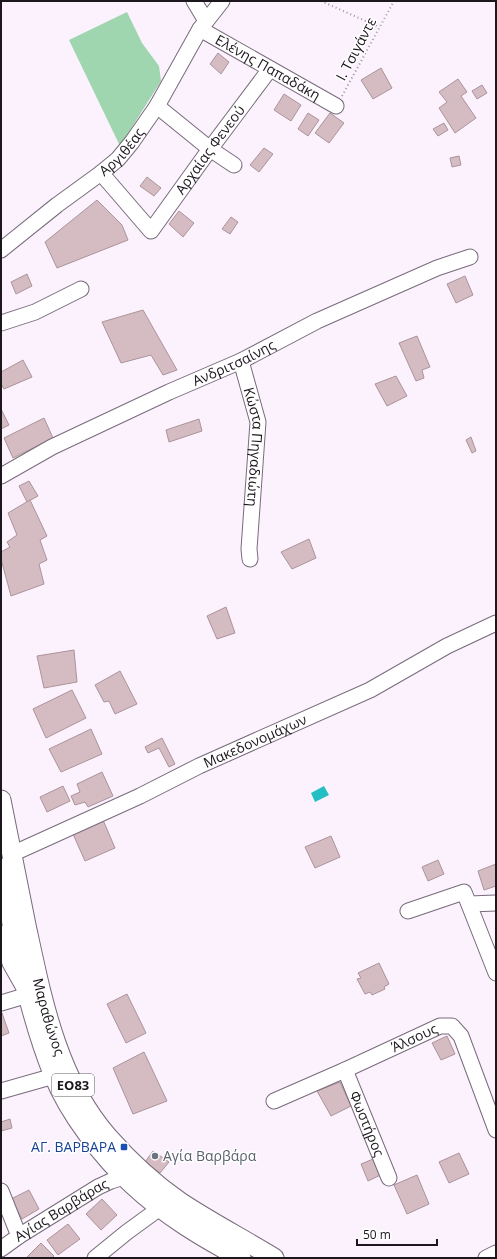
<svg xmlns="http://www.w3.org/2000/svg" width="497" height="1259" font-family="'Open Sans',sans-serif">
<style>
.green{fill:#9fd5af}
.water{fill:#23bfc5}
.building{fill:#d5bbc2;stroke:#ac939a}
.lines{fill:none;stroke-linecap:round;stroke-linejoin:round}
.minor-casing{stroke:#786a7b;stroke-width:17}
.major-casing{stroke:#786a7b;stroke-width:21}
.path{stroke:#9c949e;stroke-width:2;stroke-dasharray:1 3;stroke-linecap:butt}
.minor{stroke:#fff;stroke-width:15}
.major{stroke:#fff;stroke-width:19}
.transit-dot{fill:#1a4fb4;stroke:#fff;stroke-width:1.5}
.worship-dot{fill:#6b7280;stroke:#fff;stroke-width:1.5}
.labels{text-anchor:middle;stroke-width:3;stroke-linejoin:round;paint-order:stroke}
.shield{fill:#fff;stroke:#605c61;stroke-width:1}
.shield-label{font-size:13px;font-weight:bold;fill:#1c161d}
.street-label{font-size:14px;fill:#1c161d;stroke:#fff}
.transit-label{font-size:14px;fill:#164399;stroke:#fff;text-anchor:end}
.worship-label{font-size:14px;fill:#5b616d;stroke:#fff;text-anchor:start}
</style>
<rect width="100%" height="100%" fill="#fbf2fe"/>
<polygon class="green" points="127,12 142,43 159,66 161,81 120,146 69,40"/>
<polygon class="water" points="324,786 329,795 315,802 311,793"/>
<g class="building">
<polygon points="218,53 229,62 221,74 210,64"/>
<polygon points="381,68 392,88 373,99 361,80"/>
<polygon points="458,79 467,92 461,96 476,118 455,133 439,108 447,102 439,92"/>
<polygon points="482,85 487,93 477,99 472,91"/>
<polygon points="284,94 301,105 291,121 274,110"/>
<polygon points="308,113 319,120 308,136 298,129"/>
<polygon points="330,113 344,123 329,143 315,133"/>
<polygon points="444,123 448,130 438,136 433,129"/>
<polygon points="264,148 273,154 259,172 250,165"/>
<polygon points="459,156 461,165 452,167 450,158"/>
<polygon points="147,177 161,188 154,196 140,186"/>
<polygon points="97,200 122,225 128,240 57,268 45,242"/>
<polygon points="179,211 194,223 183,237 169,224"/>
<polygon points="231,217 238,222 230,234 222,229"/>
<polygon points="27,274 32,286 16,294 11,282"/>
<polygon points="465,276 473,295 456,303 447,284"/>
<polygon points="143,310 177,370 163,375 151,355 121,363 102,322"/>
<polygon points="417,336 430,367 422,370 424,378 416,381 399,343"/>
<polygon points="23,360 32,377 4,389 1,384 1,372"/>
<polygon points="396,376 407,396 387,406 375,384"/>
<polygon points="1,409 9,425 1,429"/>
<polygon points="44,418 53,438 13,458 4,438"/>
<polygon points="199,419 202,431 169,442 166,430"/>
<polygon points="471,437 476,451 472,453 466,440"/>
<polygon points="29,481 38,496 27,502 19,486"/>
<polygon points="30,500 47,536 40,540 47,560 39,564 44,584 11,596 1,559 1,552 10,547 7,542 17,535 8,513"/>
<polygon points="309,539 316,558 292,569 281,552"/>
<polygon points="226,607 235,633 217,639 207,616"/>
<polygon points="74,650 77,682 44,688 37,656"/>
<polygon points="120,671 137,704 115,714 109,701 104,702 95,685"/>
<polygon points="72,690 86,718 46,738 33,709"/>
<polygon points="91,729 102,754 61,772 49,749"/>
<polygon points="162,738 175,764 169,767 159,748 148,753 145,747"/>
<polygon points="102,772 113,796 88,807 85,802 75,805 71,796 80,792 77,784"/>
<polygon points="63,786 70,801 47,812 40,797"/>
<polygon points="103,820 115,848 85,861 73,834"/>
<polygon points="331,836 340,857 315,868 305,847"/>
<polygon points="438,860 444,874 428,881 422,867"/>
<polygon points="496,864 496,886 484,890 478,871"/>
<polygon points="379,963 389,984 384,987 385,989 372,995 370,992 365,994 357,979 361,978 358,973"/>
<polygon points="127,994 146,1033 126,1043 107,1004"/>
<polygon points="2,1013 9,1033 1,1036 1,1014"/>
<polygon points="447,1036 455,1054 441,1060 432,1043"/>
<polygon points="144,1052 167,1101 133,1114 113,1068"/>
<polygon points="340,1082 351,1106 331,1116 317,1091"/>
<polygon points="10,1119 12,1128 1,1131 1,1122"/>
<polygon points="153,1151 169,1162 160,1173 145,1162"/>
<polygon points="459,1153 469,1174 449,1183 439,1162"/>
<polygon points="378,1157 385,1173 368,1181 361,1164"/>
<polygon points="417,1175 429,1204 407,1214 394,1185"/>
<polygon points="29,1190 39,1209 22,1219 11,1199"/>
<polygon points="102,1199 117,1215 101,1230 86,1214"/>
<polygon points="68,1224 80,1239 58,1255 47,1240"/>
<polygon points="41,1243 54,1256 52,1258 26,1258"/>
</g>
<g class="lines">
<defs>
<g id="minor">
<polyline points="194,1 206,21"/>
<path id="s1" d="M200 29 336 106"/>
<polyline points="157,106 210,149 234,165"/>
<path id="s2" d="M101 173 151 231 210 149 270 69"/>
<path id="s3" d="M1 250 57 205 101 173 118 159 132 142 157 106 200 29 222 1"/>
<polyline points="1,323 35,312 81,289"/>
<path id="s4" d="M241 361 258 422 249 549 250 559"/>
<path id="s5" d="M1 476 52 447 169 392 241 361 317 321 437 268 470 257"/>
<path id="s6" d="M12 854 140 796 199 766 370 690 447 646 496 623"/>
<polyline points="469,904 496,903"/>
<polyline points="408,911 464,892 496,973"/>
<polyline points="1,933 10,963 28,995 1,1003"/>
<path id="s7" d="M345 1070 389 1178"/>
<polyline points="1,1091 54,1076"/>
<path id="s8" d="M274 1101 345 1070 440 1026H452L461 1036 496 1130"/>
<polyline points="1,1191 19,1236"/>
<path id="s9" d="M1 1249 19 1236 98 1187 111 1181 124 1177"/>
<polyline points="95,1258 127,1232 160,1208 164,1197"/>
<polyline points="486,1258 496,1253"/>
</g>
<g id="major">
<path id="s10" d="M1 800C9 842 18 883 26 925 42 999 57 1079 108 1137 129 1161 154 1184 180 1202 210 1222 243 1239 274 1258"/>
<path d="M1 868C15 938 27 1009 54 1076 69 1113 103 1158 133 1185 165 1215 202 1237 241 1258"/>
</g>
</defs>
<use href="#minor" class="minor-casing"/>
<use href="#major" class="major-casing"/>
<g class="path">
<polyline points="321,1 379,27"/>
<polyline points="342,96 394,1"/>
</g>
<use href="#minor" class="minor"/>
<use href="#major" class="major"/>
</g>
<rect class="transit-dot" x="120" y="1143" width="8" height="8" rx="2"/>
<circle class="worship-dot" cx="155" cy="1156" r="4"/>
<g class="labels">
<rect class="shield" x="52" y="1074" width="42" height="22" rx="3"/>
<g class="shield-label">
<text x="73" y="1090">ΕΟ83</text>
</g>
<g class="street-label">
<text transform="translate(356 49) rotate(-62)" y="5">Ι. Τσιγάντε</text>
<text dy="5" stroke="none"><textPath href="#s1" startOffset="78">Ελένης Παπαδάκη</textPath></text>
<text dy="5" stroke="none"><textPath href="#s3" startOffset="156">Αργιθέας</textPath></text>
<text dy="5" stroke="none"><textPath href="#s2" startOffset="177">Αρχαίας Φενεού</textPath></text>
<text dy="5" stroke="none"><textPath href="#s5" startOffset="259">Ανδριτσαίνης</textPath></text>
<text dy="5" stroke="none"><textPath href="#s4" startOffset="88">Κώστα Πηγαδιώτη</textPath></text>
<text dy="5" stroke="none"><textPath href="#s6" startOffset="268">Μακεδονομάχων</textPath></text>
<text dy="5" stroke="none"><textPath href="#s10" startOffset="222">Μαραθώνος</textPath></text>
<text dy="5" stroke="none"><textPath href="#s8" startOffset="154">Άλσους</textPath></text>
<text dy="5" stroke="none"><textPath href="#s7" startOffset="58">Φωστήρος</textPath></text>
<text dy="5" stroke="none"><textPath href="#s9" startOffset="72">Αγίας Βαρβάρας</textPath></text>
</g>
<g class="transit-label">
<text x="116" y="1152">ΑΓ. ΒΑΡΒΑΡΑ</text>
</g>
<g class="worship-label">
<text x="163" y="1161">Αγία Βαρβάρα</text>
</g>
</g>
<rect width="497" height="1259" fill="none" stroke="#1c161d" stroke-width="4"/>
<path d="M357 1239v6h80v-6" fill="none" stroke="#1c161d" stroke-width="2"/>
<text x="363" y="1239" font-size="12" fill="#1c161d" stroke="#ffffff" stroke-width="3" paint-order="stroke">50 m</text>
</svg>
